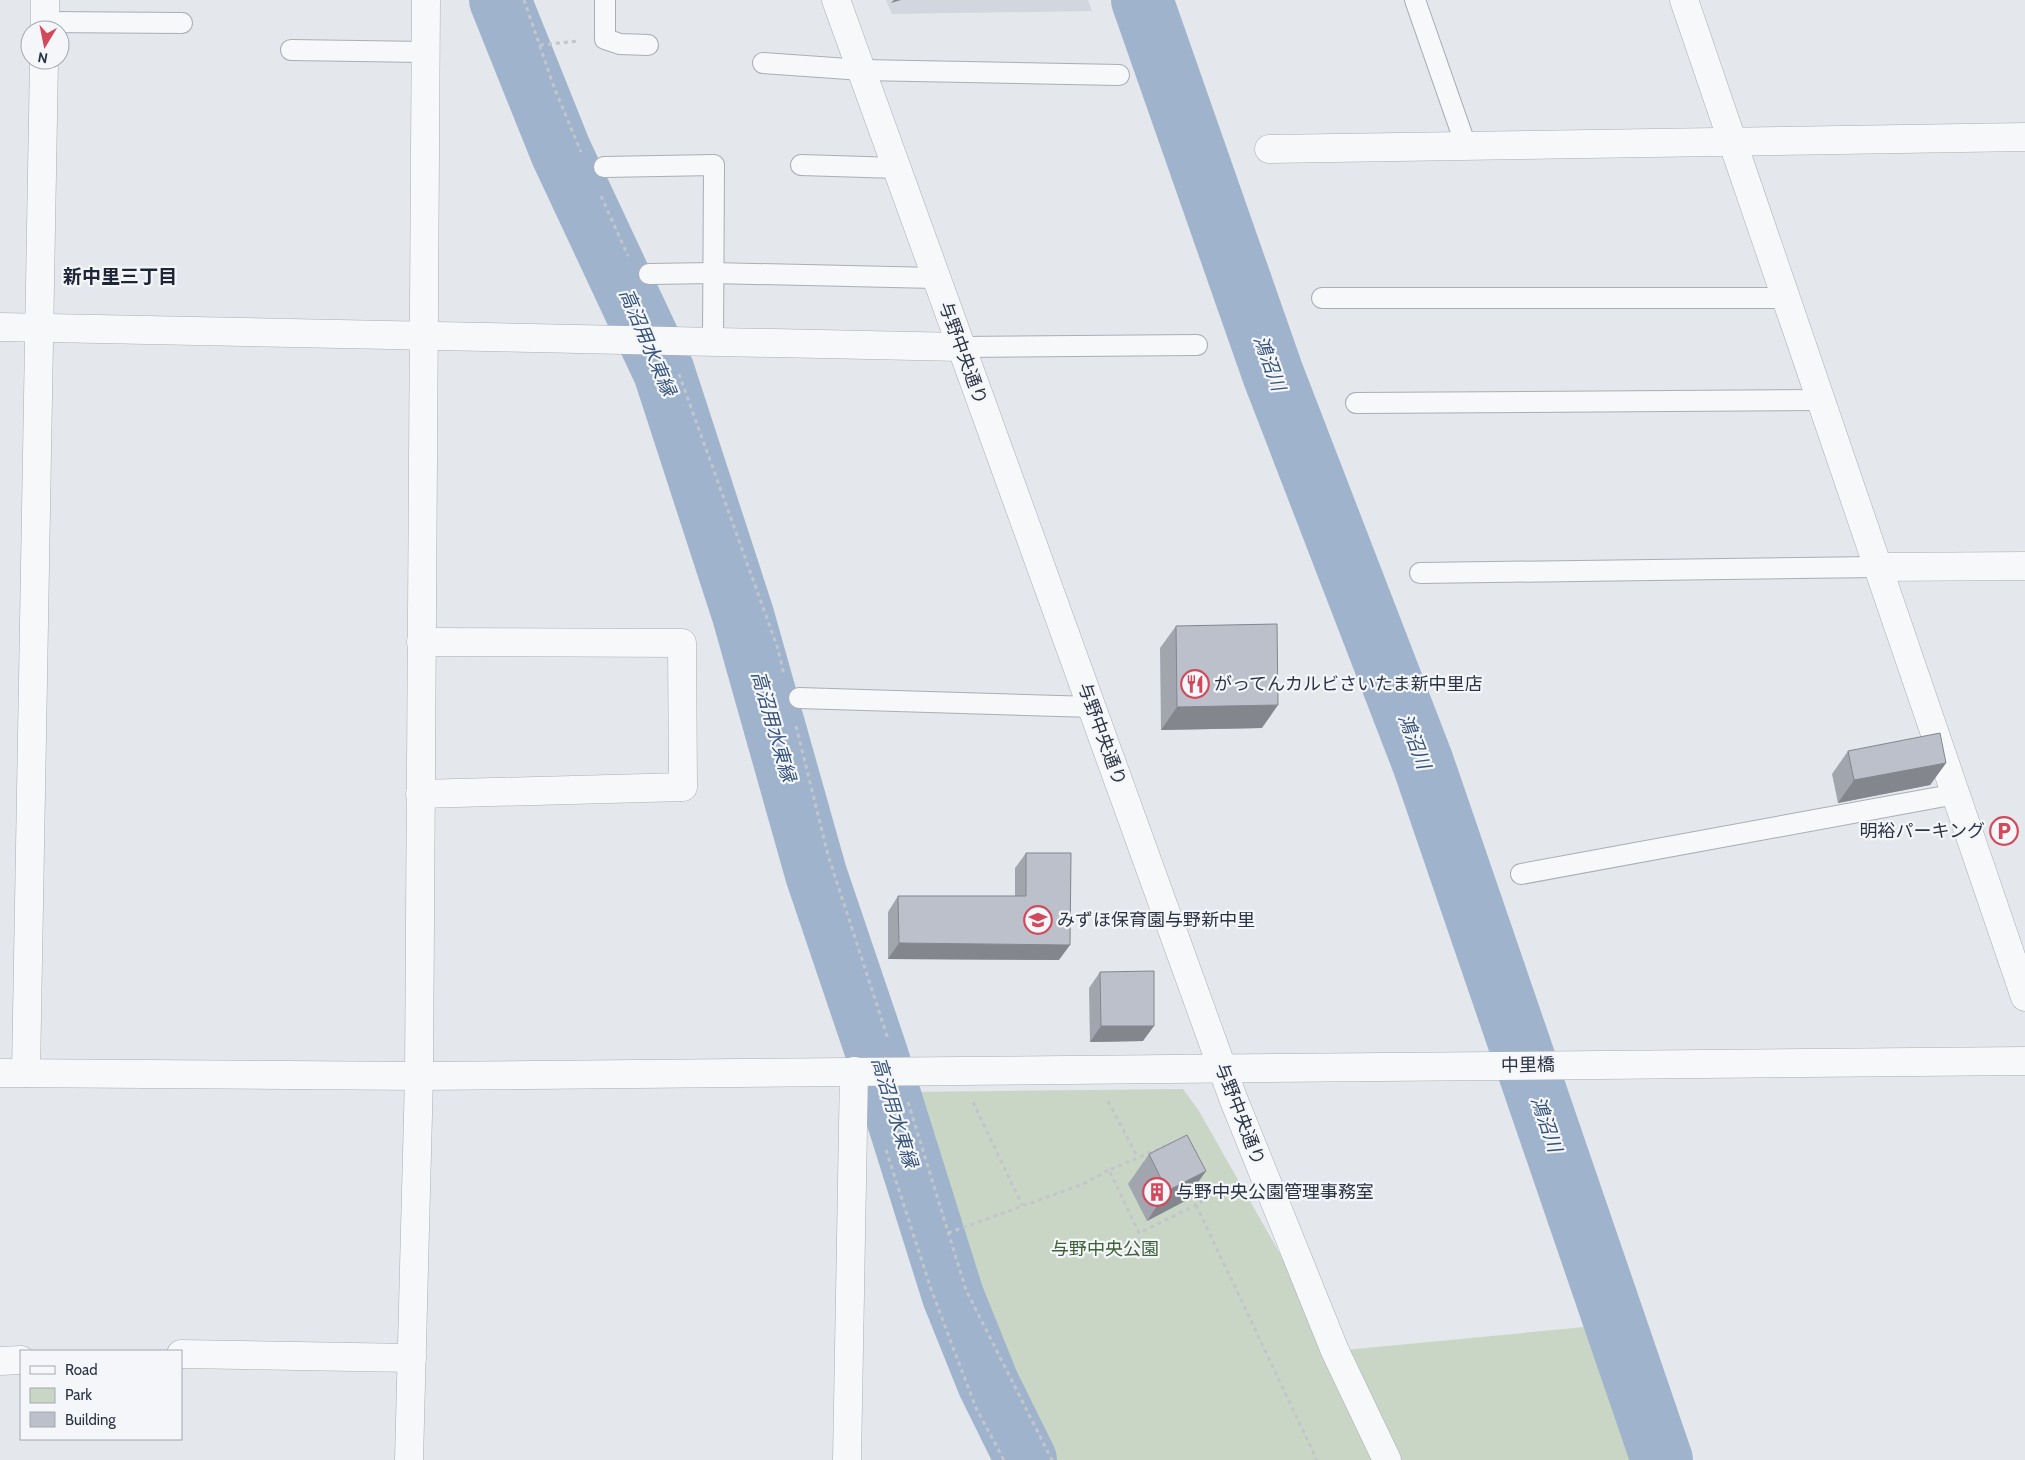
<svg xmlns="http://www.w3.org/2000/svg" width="2025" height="1460" font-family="Cabin,'Noto Sans JP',sans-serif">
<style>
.built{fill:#d2d6de}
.green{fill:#c9d6c5}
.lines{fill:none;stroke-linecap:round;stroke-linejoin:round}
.river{stroke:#9fb4cc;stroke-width:62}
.service-casing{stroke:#a9aeb7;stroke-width:22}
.minor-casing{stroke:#a9aeb7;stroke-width:29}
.tertiary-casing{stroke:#a9aeb7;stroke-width:29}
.path{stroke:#c2c5cb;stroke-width:3;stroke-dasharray:4 4;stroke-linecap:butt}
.service{stroke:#f7f8fa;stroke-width:20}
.minor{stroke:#f7f8fa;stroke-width:28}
.tertiary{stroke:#f7f8fa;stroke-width:28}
.wall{fill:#a1a5ae}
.shaded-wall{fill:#83868d}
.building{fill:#bbc0ca;stroke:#83868d}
.labels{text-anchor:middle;stroke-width:4.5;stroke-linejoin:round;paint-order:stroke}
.street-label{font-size:18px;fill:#2b3445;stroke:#f4f6f9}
.poi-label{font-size:18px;fill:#2b3445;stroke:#f4f6f9;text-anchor:start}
.park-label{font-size:18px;fill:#3f6138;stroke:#f4f6f9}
.neighbourhood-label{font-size:19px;font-weight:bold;fill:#1d2536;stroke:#f4f6f9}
.water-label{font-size:19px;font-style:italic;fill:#34527a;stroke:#f4f6f9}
</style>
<rect width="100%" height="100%" fill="#e4e7ec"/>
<polygon class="built" points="886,0 1088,0 1092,11 892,14"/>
<polygon class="green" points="1183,1089 1199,1111 1335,1351 1616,1324 1666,1460 1052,1460 966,1290 905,1092"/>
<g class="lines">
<g class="river">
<polyline points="500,0 561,152 664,372 743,615 816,874 877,1054 953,1296 988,1383 1026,1460"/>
<polyline points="1142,0 1273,374 1423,763 1662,1460"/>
</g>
<defs>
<g id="service">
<polyline points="605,0 605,39 620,44 648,45"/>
<polyline points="1415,0 1466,146"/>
<polyline points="45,22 182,23"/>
<polyline points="291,50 425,52"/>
<polyline points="763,63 862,70 1119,75"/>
<polyline points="801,165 897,168"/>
<polyline points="604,167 714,165 713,342"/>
<polyline points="649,274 713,273 935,278"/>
<polyline points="1322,298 1786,298"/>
<polyline points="961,347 1197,345"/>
<polyline points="1356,403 1821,400"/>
<polyline points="1420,573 1878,567"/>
<polyline points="799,698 1093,707"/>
<polyline points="1521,874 1956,794"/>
</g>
<g id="minor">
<polyline points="1684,0 2025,997"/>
<polyline points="45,30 45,0"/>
<polyline points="1269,149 2025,137"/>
<polyline points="0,327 961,347"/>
<polyline points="1878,567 2025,566"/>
<polyline points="420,794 683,787 682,643 421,642"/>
<polyline points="0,1073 419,1076 2025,1061"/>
<polyline points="26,1073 44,60"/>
<polyline points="181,1354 412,1358"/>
<polyline points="0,1361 21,1360"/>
<polyline points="409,1460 419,1076 426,0"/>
<polyline points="847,1460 854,1071"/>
</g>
<polyline id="tertiary" points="836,0 1233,1098 1335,1351 1387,1460"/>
</defs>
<use href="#service" class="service-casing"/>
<use href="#minor" class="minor-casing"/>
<use href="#tertiary" class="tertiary-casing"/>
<g class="path">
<polyline points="524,0 554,87 581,152"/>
<polyline points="540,45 578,41"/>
<polyline points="601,196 628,256"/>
<polyline points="679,374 778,649 784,675"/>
<polyline points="796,726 828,855 888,1039"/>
<polyline points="1108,1101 1138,1158"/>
<polyline points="908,1102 966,1290 1052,1460"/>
<polyline points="973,1102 1022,1205"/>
<polygon points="1172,1143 1202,1202 1139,1233 1109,1170"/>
<polyline points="886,1150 931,1289 976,1408 1004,1460"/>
<polyline points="1196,1205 1317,1460"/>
<polyline points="948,1233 1083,1184 1109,1170"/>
</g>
<use href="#service" class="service"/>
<use href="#minor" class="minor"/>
<use href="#tertiary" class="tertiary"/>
</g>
<g class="wall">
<polygon points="1176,626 1262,728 1161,730 1160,648"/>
<polygon points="1848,751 1946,763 1930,785 1838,803 1832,774"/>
<polygon points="1026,853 1059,960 888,959 888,912 898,896 1015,896 1015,868"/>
<polygon points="1100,972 1143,1041 1090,1042 1089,988"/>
<polygon points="1149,1154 1185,1201 1147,1221 1128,1184"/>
</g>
<g class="shaded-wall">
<polygon points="894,0 901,0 891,3"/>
<polygon points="1278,705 1262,728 1161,730 1177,707"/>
<polygon points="1946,763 1930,785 1838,803 1854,780"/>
<polygon points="899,943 1070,945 1059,960 888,959"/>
<polygon points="1101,1026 1154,1026 1143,1041 1090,1042"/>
<polygon points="1206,1171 1185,1201 1147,1221 1167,1191"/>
</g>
<g class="building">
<polygon points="1277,624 1278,705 1177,707 1176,626"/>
<polygon points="1940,733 1946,763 1854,780 1848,751"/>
<polygon points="1026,853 1071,853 1070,945 899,943 898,896 1026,896"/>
<polygon points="1154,971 1154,1026 1101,1026 1100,972"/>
<polygon points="1187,1135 1206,1171 1167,1191 1149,1154"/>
</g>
<defs>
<symbol id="restaurant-ring" viewBox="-11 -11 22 22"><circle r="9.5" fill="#f4f6f9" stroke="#d1495b" stroke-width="1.5"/><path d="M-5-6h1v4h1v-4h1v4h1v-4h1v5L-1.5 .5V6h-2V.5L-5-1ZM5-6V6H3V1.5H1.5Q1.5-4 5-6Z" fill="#d1495b"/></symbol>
<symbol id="parking-ring" viewBox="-11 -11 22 22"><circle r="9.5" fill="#f4f6f9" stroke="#d1495b" stroke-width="1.5"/><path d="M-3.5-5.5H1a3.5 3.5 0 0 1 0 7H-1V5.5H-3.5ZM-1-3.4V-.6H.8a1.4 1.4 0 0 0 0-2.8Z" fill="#d1495b"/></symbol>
<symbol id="school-ring" viewBox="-11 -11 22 22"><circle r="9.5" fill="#f4f6f9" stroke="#d1495b" stroke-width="1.5"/><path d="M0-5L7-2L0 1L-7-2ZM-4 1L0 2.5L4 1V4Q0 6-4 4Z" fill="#d1495b"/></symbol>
<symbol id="building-ring" viewBox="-11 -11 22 22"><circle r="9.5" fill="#f4f6f9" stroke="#d1495b" stroke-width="1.5"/><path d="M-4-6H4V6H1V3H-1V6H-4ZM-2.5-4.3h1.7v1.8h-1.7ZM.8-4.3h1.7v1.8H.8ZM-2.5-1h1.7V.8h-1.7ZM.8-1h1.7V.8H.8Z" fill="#d1495b"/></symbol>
</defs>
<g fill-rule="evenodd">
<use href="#restaurant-ring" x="1179" y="668" width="32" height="32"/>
<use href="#parking-ring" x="1988" y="815" width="32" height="32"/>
<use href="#school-ring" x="1022" y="904" width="32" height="32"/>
<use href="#building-ring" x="1141" y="1176" width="32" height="32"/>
</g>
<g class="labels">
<g class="street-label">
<text transform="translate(963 353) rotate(70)" y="6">与野中央通り</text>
<text transform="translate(1102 734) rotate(70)" y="6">与野中央通り</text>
<text transform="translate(1528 1065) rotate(-1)" y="6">中里橋</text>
<text transform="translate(1240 1114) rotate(69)" y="6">与野中央通り</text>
</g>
<g class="poi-label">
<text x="1214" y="690">がってんカルビさいたま新中里店</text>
<text x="1985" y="837" text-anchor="end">明裕パーキング</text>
<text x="1057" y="926">みずほ保育園与野新中里</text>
<text x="1176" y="1198">与野中央公園管理事務室</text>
</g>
<g class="park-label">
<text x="1105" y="1255">与野中央公園</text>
</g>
<g class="neighbourhood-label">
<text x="120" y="283">新中里三丁目</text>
</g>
<g class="water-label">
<text transform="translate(648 342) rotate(67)" y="7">高沼用水東縁</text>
<text transform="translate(1270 363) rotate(70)" y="7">鴻沼川</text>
<text transform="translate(774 726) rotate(74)" y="7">高沼用水東縁</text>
<text transform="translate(1415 741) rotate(69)" y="7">鴻沼川</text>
<text transform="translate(895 1112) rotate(73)" y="7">高沼用水東縁</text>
<text transform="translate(1547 1124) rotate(71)" y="7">鴻沼川</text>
</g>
</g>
<rect x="20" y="1350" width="162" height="90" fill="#f4f6f9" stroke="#a4a8b1"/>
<rect x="30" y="1366" width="25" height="8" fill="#f7f8fa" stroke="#a4a8b1"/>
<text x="65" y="1375" font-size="15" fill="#2b3445">Road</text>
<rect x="30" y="1388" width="25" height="15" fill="#c9d6c5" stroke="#a4a8b1"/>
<text x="65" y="1400" font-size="15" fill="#2b3445">Park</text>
<rect x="30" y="1412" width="25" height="15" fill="#bbc0ca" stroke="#a4a8b1"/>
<text x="65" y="1425" font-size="15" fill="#2b3445">Building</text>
<g transform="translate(45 45) rotate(190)"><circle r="24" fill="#f4f6f9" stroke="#a4a8b1"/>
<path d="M0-4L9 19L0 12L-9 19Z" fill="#d1495b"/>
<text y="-8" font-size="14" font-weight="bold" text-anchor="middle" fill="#2b3445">N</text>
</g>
</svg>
